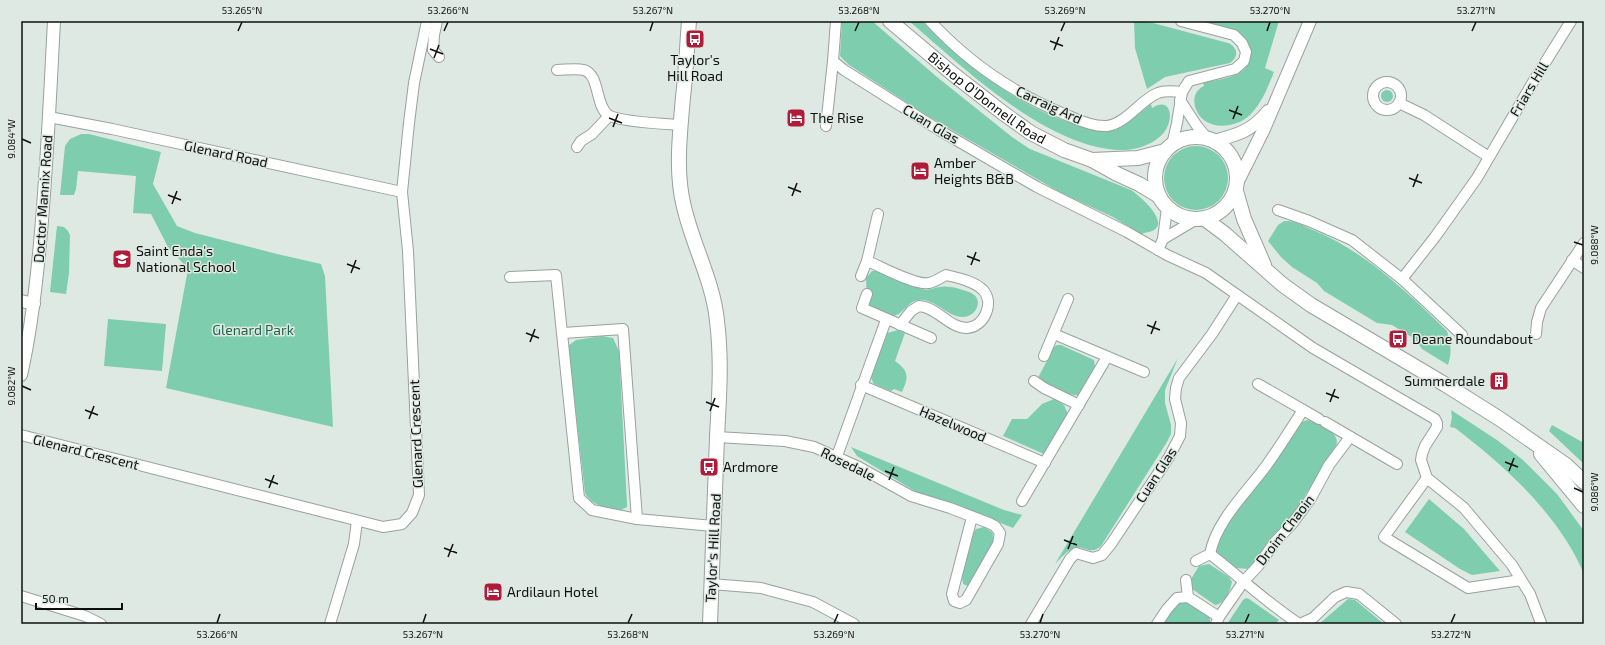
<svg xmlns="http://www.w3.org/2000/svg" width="1605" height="645" font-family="'Exo 2',sans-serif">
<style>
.green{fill:#7fcdaf}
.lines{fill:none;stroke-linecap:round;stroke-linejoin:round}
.minor-casing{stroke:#98a19d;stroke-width:12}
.tertiary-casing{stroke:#98a19d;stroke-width:14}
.secondary-casing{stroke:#98a19d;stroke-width:16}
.minor{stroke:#fff;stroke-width:10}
.tertiary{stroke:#fff;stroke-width:12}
.secondary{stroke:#fff;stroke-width:14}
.ticks{fill:none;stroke:#0d100f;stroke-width:1.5}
.labels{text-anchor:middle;stroke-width:3;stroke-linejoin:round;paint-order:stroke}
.poi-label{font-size:14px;fill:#0d100f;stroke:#dfe9e4;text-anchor:start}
.street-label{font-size:14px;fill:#0d100f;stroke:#dfe9e4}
.park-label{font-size:14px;fill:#22624d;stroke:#dfe9e4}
.neatline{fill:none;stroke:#0d100f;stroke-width:1.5}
.ticks-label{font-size:10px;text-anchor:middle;fill:#0d100f}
</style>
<rect width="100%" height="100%" fill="#dfe9e4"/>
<g class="green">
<path d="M842 21H872L937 77 1012 137 1030 149 1131 190C1143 198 1178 230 1143 233V235H1142L1113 217 1063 194 926 115 849 65 840 56Z"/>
<path d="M909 21H922C960 61 1021 109 1075 124 1082 126 1115 125 1123 124 1131 122 1144 109 1151 104L1152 108C1171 96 1174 118 1165 131 1156 144 1135 151 1120 150 1045 147 963 67 909 21Z"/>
<path d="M1134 21 1153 23 1228 43C1238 47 1239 57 1230 63L1165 77 1147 89 1135 48Z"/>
<path d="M1198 21H1279L1265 68 1274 72C1268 87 1262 103 1250 115 1240 125 1218 130 1205 121 1193 112 1189 93 1204 86L1203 83C1224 78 1256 77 1249 47 1248 40 1243 34 1236 31 1225 26 1210 24 1198 21Z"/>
<circle cx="1387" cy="96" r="6"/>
<polygon points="81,134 89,134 161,152 153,184 177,226 195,233 277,254 321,264 325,276 333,427 166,388 188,269 168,247 151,214 133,213 136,176 78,171 76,189 74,195 60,195 65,146 70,139"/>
<circle cx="1196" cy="178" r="32"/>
<path d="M1284 221C1295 220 1304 226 1313 230 1366 252 1407 292 1447 331 1451 344 1452 353 1448 365L1422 349 1415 339 1392 325 1377 323 1324 291 1317 283 1292 267 1281 257 1268 241 1278 225Z"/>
<polygon points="57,226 64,227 68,231 70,235 69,273 66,294 50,292"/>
<path d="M872 271H876C892 277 905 286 922 289 929 291 933 288 939 287 948 285 961 289 969 292 986 298 976 318 962 317 949 317 936 301 923 300 908 298 904 316 892 316L867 304 866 278Z"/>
<polygon points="108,319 166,324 162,371 104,366"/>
<path d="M898 330 905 333 895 361C909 371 909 377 902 392L894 389 891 391 874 384 871 378 887 333Z"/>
<path d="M602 336 613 338 619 351 627 504V507L621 510C606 507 593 507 585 493L569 352 568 346 576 340Z"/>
<path d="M1057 345H1061L1094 360 1095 368 1079 395C1070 397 1046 385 1039 379V376L1054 347Z"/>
<path d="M1178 358 1165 390V403L1171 425V434L1167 442 1101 546C1090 556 1086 545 1075 548 1067 550 1060 559 1055 564Z"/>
<polygon points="1054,399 1064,405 1068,414 1044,454 1003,436 1012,419 1027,419 1042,404"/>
<path d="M1451 410 1497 440 1523 460 1557 494 1584 531V574C1559 515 1505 466 1455 428L1450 427 1452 417Z"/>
<path d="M1307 420C1317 423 1342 432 1336 446L1291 518 1271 539 1263 552 1249 569 1235 568 1215 554V544L1246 497 1302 422Z"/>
<polygon points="1552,425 1584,443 1584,464 1549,431"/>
<polygon points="851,447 1004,510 1022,515 1013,528 949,502 924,496 918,493 857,456"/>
<polygon points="1429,499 1464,529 1500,571 1472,575 1460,569 1405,532"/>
<polygon points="984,527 992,532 994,540 970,584 968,586 963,584 962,577 974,532 976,529"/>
<path d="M1209 564 1229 577 1232 582C1230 591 1225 604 1215 605L1192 589 1191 579 1199 566Z"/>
<polygon points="1246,598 1249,599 1279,620 1275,624 1227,624 1243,600"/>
<polygon points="1348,599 1355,600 1384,624 1319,624"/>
<polygon points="1183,601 1189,603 1209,616 1210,619 1210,624 1163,624 1177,604"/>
</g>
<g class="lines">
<defs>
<g id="minor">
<polyline points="437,21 434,35 433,50 439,57"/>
<path d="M930 21C968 62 1016 95 1069 116 1080 121 1095 127 1107 126 1127 123 1140 100 1158 93 1165 90 1174 91 1182 92"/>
<polyline points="833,61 844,70 939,130 1037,187 1127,232 1167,255 1206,273 1313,348 1435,419 1437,423 1437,427 1425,446 1422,454 1421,460 1427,478 1464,508 1512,565 1530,594 1541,623"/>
<path d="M557 70C565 70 576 68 584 70 600 75 595 105 608 115 619 122 666 124 681 125"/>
<circle cx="1387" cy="96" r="14"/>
<polyline points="1180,100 1197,126 1207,138"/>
<polyline points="1399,103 1424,115 1489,157"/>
<polyline points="49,117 112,129 402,192"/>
<polyline points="826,126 833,61 836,21"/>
<polyline points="1172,145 1177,123 1182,92 1189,81 1235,69 1244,61 1246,52 1242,43 1234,35 1181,21"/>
<polyline points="577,147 581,141 592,134 609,116"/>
<polyline points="1278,210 1309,221 1352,240 1402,279 1462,335"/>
<polyline points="1163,239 1195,220"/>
<polyline points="1158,250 1163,239 1167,208"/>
<polyline points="1572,260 1584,268"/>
<path d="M867 261C880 266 916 286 929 283 935 282 940 278 946 275 958 278 974 281 983 290 995 303 984 327 967 328 949 328 937 307 919 306L911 311 900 325"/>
<polyline points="861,276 867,261 878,214"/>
<polyline points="510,277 556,275 579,498 592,510 637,519 713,526"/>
<polyline points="1402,279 1435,237 1477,178 1533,82 1571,21"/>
<polyline points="867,294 862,308 931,338"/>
<polyline points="563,333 623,329 637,519"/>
<polyline points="1054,334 1144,372"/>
<polyline points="1536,334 1537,322 1541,308 1584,243"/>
<polyline points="1044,356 1068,299"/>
<polyline points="1034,381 1044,388 1079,405"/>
<polyline points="1258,384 1319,419"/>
<polyline points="861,385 1045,463"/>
<polyline points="1325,422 1397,464"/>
<polyline points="21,435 383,527 402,524 412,513 419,495 408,251 402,192 409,123 414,83 427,21"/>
<polyline points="717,437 785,441 814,447 859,467 911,496 950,508 989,523 995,526 1000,533 998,544 966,600 960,603 954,601 952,594 972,517"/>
<polyline points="837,456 886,320"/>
<polyline points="1427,478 1384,537 1468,588 1521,580"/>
<polyline points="1022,501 1107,357"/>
<path d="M1210 554C1216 521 1247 492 1266 466 1279 448 1291 429 1303 410"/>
<path d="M1210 554C1240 577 1267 603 1299 624"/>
<polyline points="1196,561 1210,554"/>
<polyline points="1186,580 1188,597"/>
<polyline points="711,584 761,588 813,602 854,624"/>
<polyline points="21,596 85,616 101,624"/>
<polyline points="330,624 354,544 357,521"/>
<polyline points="1031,624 1070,559 1076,553 1093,558 1102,555 1111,544 1169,457 1180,436 1181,423 1175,399 1176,388 1179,378 1212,334 1237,295"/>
<polyline points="1157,624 1167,609 1177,598 1188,597 1219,617"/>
<polyline points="1216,624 1219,617 1244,581 1258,566 1275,542 1292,524 1311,498 1329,465 1350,437"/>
<polyline points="1300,624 1313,618 1335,597 1346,592 1359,594 1396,624"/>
</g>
<g id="tertiary">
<path d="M1214 141C1237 135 1252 131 1268 111"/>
<polyline points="1238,181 1264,129 1310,21"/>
<polyline points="21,301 34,304"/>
<path d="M21 375C31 331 36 287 40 243 47 169 50 95 54 21"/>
</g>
<g id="secondary">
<path d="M689 21C687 46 686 72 683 97 680 133 675 172 684 207 693 246 713 281 717 321 722 362 719 398 717 437 715 500 712 562 710 624"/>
<path id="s1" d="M890 21 953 74 1003 113 1031 133 1064 150 1092 160 1117 174 1139 184 1159 196"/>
<circle cx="1196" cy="178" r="41"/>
<polyline points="1092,160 1138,158 1165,151"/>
<polyline points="1236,191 1244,219 1264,265"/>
<polyline points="1205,219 1225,234 1283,285 1311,305 1446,385 1500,419 1566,465 1584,482"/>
<polyline points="1541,454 1584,506"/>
</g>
</defs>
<use href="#minor" class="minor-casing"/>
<use href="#tertiary" class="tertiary-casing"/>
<use href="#secondary" class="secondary-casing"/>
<use href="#minor" class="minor"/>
<use href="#tertiary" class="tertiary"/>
<use href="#secondary" class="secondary"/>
</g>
<path class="ticks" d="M238 31 242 22M444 31 448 22M650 31 653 22M855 31 859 22M1061 31 1065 22M1267 31 1270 22M1472 31 1476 22M1050 41 1063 46M430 49 443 54M1054 50 1059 37M434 58 439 45M1229 110 1242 115M609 118 622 123M1233 119 1238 106M613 127 618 114M22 139 31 143M1409 178 1422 183M788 187 801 192M1413 187 1418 174M168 195 181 200M792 196 797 183M172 204 177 191M1574 242 1583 245M967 256 980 261M347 264 360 269M971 265 976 252M351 273 356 260M1147 325 1160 330M526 333 539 338M1151 334 1156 321M530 342 535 329M22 386 31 390M1326 393 1339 398M706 402 719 407M1330 402 1335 389M85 410 98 415M710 411 715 398M89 419 94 406M1505 462 1518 467M885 471 898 476M1509 471 1514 458M265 479 278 484M889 480 894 467M269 488 274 475M1574 488 1583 492M1064 540 1077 545M444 548 457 553M1068 549 1073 536M448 557 453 544M217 623 220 614M423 623 426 614M628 623 632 614M834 623 838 614M1040 623 1043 614M1245 623 1249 614M1451 623 1455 614"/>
<defs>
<symbol id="bus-square" viewBox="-11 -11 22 22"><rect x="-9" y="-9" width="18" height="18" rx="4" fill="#af1b38" stroke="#dfe9e4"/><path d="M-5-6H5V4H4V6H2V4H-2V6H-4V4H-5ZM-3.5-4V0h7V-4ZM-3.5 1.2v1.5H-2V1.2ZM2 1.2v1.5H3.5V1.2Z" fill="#fff"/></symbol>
<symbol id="hotel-square" viewBox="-11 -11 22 22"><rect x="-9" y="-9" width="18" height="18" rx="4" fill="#af1b38" stroke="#dfe9e4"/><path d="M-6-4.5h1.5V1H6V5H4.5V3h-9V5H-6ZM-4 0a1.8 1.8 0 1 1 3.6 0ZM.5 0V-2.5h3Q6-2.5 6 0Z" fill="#fff"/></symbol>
<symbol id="school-square" viewBox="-11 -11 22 22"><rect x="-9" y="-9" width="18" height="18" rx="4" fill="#af1b38" stroke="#dfe9e4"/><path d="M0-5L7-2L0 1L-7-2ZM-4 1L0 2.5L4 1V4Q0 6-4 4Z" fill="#fff"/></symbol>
<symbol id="building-square" viewBox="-11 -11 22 22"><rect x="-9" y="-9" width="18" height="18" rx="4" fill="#af1b38" stroke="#dfe9e4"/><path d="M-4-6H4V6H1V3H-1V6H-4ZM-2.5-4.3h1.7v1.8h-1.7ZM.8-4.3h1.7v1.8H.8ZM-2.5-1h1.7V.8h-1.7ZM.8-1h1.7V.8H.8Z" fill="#fff"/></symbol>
</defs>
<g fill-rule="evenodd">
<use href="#bus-square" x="684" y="28" width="22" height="22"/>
<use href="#hotel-square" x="785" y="107" width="22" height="22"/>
<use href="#hotel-square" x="909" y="160" width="22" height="22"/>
<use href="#school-square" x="111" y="248" width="22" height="22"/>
<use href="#bus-square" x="1387" y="328" width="22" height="22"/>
<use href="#building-square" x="1488" y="370" width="22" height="22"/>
<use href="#bus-square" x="698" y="456" width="22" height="22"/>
<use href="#hotel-square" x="482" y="581" width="22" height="22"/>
</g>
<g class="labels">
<g class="poi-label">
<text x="695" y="65" text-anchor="middle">Taylor's<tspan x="695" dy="16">Hill Road</tspan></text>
<text x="810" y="123">The Rise</text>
<text x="934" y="168">Amber<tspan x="934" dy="16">Heights B&amp;B</tspan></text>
<text x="136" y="256">Saint Enda's<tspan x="136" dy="16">National School</tspan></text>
<text x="1412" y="344">Deane Roundabout</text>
<text x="1485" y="386" text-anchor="end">Summerdale</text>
<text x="723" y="472">Ardmore</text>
<text x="507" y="597">Ardilaun Hotel</text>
</g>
<g class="street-label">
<text transform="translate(1529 89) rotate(-59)" y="5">Friars Hill</text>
<text dy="5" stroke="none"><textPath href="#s1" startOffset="124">Bishop O'Donnell Road</textPath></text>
<text transform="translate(1049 105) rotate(25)" y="5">Carraig Ard</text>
<text transform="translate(931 124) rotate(31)" y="5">Cuan Glas</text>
<text transform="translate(226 154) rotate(12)" y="5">Glenard Road</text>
<text transform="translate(43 199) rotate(-86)" y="5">Doctor Mannix Road</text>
<text transform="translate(953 424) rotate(23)" y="5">Hazelwood</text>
<text transform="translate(416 434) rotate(-92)" y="5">Glenard Crescent</text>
<text transform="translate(86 452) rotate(14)" y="5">Glenard Crescent</text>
<text transform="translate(848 464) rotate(26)" y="5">Rosedale</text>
<text transform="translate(1156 475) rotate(-57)" y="5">Cuan Glas</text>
<text transform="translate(1285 530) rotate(-52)" y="5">Droim Chaoin</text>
<text transform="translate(713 548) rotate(-87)" y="5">Taylor's Hill Road</text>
</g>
<g class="park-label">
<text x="253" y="335">Glenard Park</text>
</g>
</g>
<rect width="1605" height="645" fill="none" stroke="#dfe9e4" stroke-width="44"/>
<path d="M36 603v6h86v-6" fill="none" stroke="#0d100f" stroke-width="2"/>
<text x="42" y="603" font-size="12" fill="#0d100f" stroke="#dfe9e4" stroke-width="3" paint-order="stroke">50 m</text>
<rect x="22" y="22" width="1561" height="601" class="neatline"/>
<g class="ticks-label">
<text x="242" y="14">53.265°N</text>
<text x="448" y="14">53.266°N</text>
<text x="653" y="14">53.267°N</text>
<text x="859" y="14">53.268°N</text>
<text x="1065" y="14">53.269°N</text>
<text x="1270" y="14">53.270°N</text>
<text x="1476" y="14">53.271°N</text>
<text transform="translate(11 139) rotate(-90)" y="4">9.084°W</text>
<text transform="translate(1594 245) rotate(-90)" y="4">9.088°W</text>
<text transform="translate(11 386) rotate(-90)" y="4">9.082°W</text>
<text transform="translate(1594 492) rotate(-90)" y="4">9.086°W</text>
<text x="217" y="638">53.266°N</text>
<text x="423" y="638">53.267°N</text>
<text x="628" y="638">53.268°N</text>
<text x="834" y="638">53.269°N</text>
<text x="1040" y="638">53.270°N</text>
<text x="1245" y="638">53.271°N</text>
<text x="1451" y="638">53.272°N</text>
</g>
</svg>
